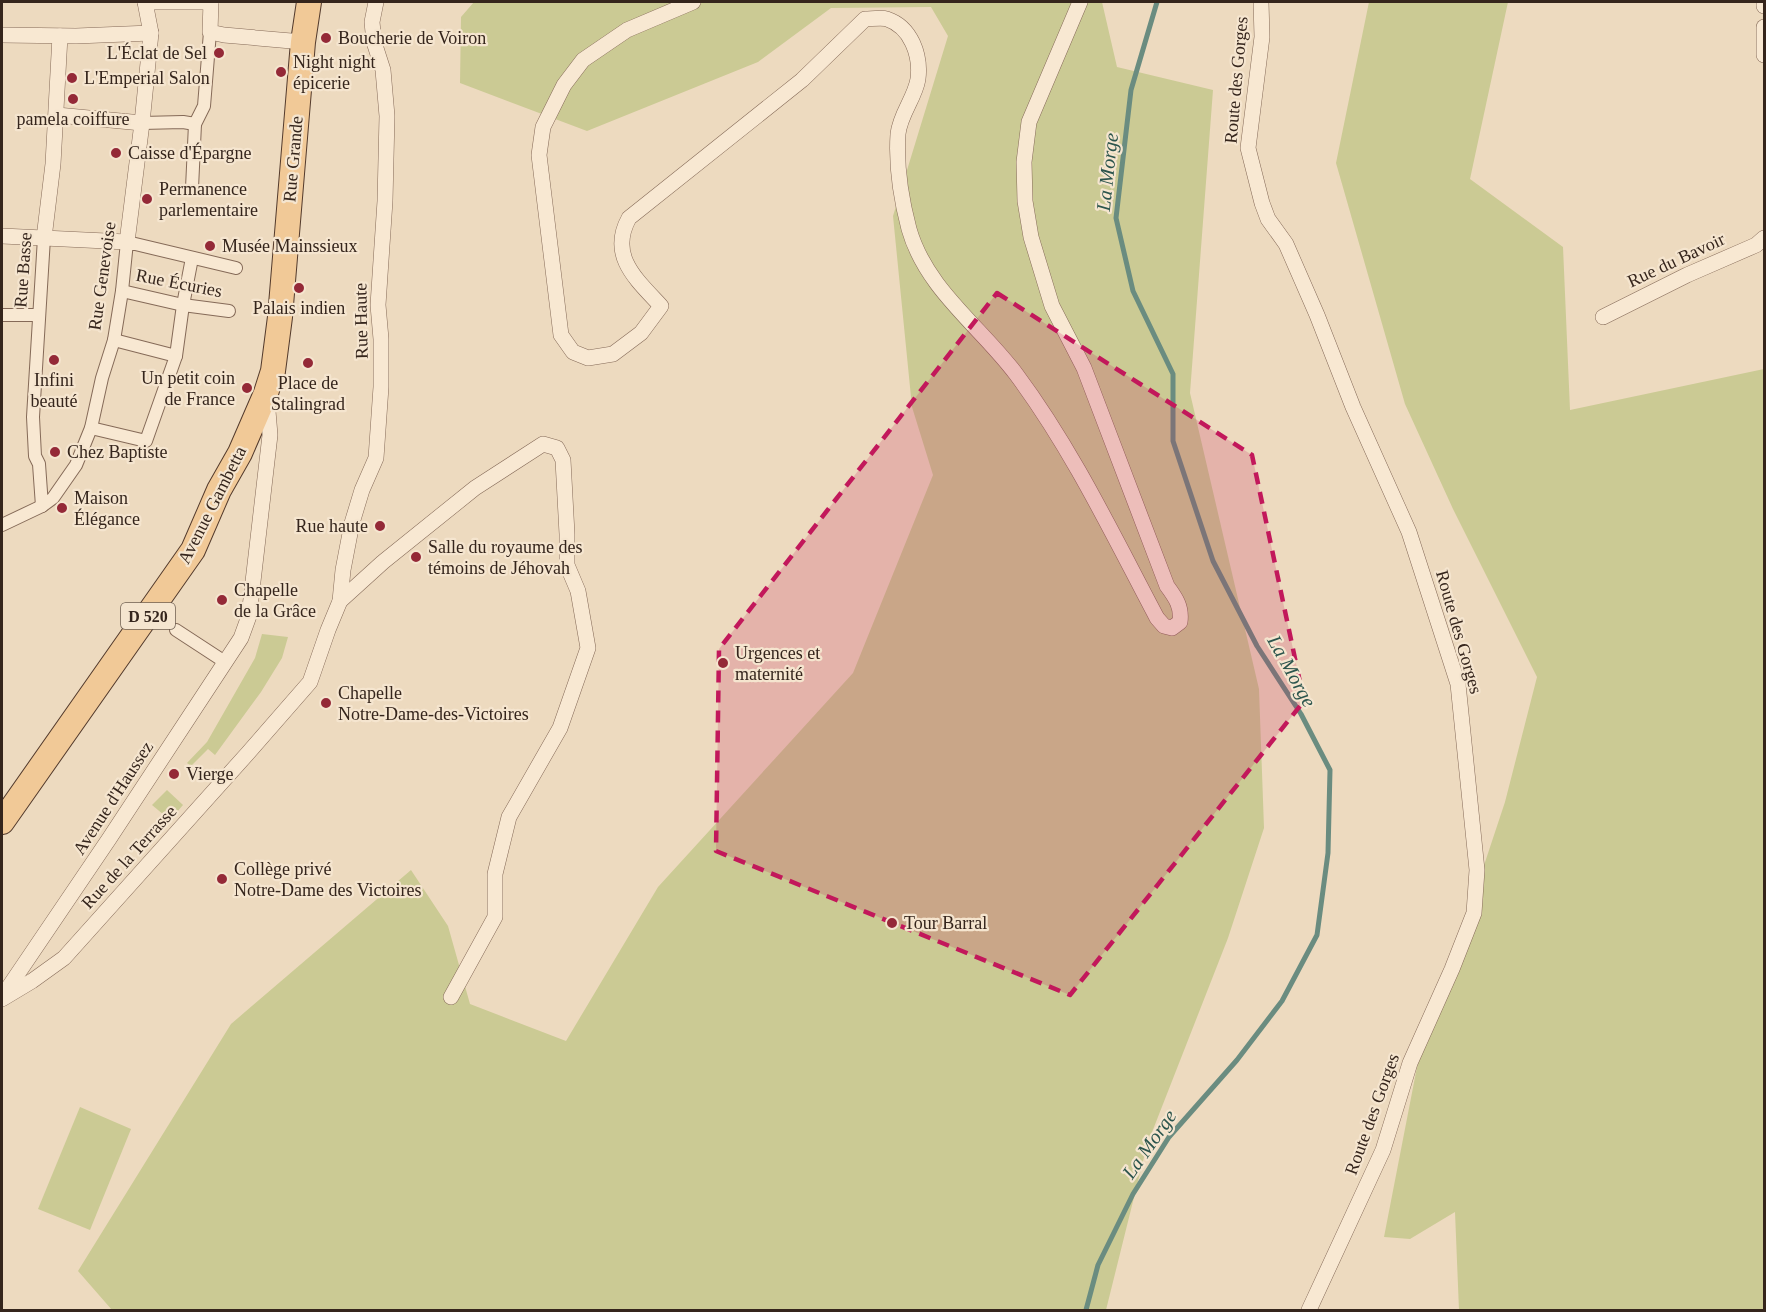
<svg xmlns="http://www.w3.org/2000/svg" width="1766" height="1312" font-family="'Times New Roman',serif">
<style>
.green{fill:#cbca94}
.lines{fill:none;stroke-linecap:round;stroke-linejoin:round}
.stream{stroke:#6a8c80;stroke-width:5}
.pedestrian-casing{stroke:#856a58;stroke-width:14}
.minor-casing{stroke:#856a58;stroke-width:16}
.primary-casing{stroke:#533a2c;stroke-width:26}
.pedestrian{stroke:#f8e8d2;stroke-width:12}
.minor{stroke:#f8e8d2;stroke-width:15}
.primary{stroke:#f1c997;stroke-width:24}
.marked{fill:#c2185b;fill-opacity:0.2;stroke:#c2185b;stroke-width:4.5;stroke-dasharray:12 8;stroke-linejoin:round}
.poi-dot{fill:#942937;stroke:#f5e5cf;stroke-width:2}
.labels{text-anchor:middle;stroke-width:4.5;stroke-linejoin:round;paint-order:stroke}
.shield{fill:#f5e5cf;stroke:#6f5f52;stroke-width:1.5}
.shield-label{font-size:16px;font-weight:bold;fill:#35251c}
.poi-label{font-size:18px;fill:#35251c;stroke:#f5e5cf;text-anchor:start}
.street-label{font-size:18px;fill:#35251c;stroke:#f5e5cf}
.water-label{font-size:20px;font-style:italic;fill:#2c554d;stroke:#f5e5cf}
</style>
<rect width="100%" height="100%" fill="#eddabf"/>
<g class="green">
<polygon points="474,2 1102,2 1117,67 1213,90 1190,393 1259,689 1264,828 1228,938 1147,1145 1106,1310 112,1310 78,1271 231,1024 411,870 448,926 470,1004 566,1041 658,887 853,673 933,475 912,407 893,216 948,36 931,7 831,8 758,62 587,131 460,83 461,17"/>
<polygon points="1369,2 1508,2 1470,179 1563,247 1570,410 1764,369 1764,1310 1459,1310 1455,1212 1410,1239 1384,1237 1417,1067 1505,802 1537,677 1453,509 1405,404 1336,163"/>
<polygon points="262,634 288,637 282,658 261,692 215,755 208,749 191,766 187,763 207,742 255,658"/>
<polygon points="167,790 183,805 170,820 152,805"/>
<polygon points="80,1107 131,1129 90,1230 38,1209"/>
</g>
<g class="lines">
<polyline class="stream" points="1086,1310 1098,1265 1133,1194 1169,1137 1237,1060 1282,1001 1317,935 1328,853 1330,770 1301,714 1257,646 1213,561 1173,441 1173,374 1133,291 1116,218 1131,90 1157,2"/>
<defs>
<g id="pedestrian">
<polyline points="142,123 183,122 195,124 204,106 210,32"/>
<polyline points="192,188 195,124"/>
<polyline points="122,291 183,305 229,311"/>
<polyline points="2,315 39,315"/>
<polyline points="176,356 183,305 192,258"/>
<polyline points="91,428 146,441 176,356 114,340"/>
<polyline points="42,506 39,464 35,456 33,417 44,238"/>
<polyline points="2,525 42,506 53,498 76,465 91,428 102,378 114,340 122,291 127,242 236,268"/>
<polyline points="176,630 225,662"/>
</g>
<g id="minor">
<polyline points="145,2 211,2"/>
<polyline points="211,2 210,32 224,35 303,42"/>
<path d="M693 2 627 30 583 60 564 85 543 127 539 155 561 335 573 352 588 358 613 354 641 333 661 306C637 280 608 256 629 218L802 80 865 19C871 19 881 17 887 19 911 27 921 55 918 79 915 98 900 114 898 134 896 165 901 199 909 229 926 289 980 326 1016 374 1072 449 1113 535 1157 618L1164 626 1172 628 1180 622C1182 607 1176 598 1167 586L1084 368 1052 306 1031 237 1025 201 1024 162 1029 122 1080 2"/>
<polyline points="1261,2 1262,37 1248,148 1262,203 1268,219 1286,244 1317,315 1353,407 1409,532 1458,684 1477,870 1474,913 1452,969 1410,1063 1383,1150 1309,1310"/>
<polyline points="1764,2 1764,6"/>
<polyline points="1764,27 1764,55"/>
<polyline points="2,35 76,36 151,33"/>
<polyline points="57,115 142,123"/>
<polyline points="2,236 127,242"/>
<polyline points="44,238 53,164 60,36"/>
<polyline points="127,242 142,123 151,33 145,2"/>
<polyline points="1603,317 1687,275 1756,245 1764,238"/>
<polyline points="340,601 383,562 475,488 543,444 557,448 563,460 567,534 567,565 578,591 588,648 560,728 509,817 495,874 495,917 451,997"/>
<polyline points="4,994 109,839 241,638 249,616 270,435 267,399"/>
<polyline points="2,999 32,981 64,958 248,753 310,682 328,630 340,601 343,570 352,523 362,490 376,458 381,387 381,339 378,305 385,201 387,116 383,70 374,42 372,22 376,2"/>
</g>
<polyline id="primary" points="2,822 193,550 219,490 240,453 266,393 273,371 280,317 303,42 309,2"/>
</defs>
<use href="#pedestrian" class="pedestrian-casing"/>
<use href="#minor" class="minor-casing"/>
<use href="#primary" class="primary-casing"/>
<use href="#pedestrian" class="pedestrian"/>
<use href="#minor" class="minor"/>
<use href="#primary" class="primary"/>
</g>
<path class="marked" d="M997 293 1252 455 1304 701 1070 995 716 851 719 649Z"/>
<g class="poi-dot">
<circle cx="326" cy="38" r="6"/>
<circle cx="219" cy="53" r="6"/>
<circle cx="281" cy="72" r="6"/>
<circle cx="72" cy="78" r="6"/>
<circle cx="73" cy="99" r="6"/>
<circle cx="116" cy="153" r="6"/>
<circle cx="147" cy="199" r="6"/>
<circle cx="210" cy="246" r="6"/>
<circle cx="299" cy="288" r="6"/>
<circle cx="54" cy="360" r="6"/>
<circle cx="308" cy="363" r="6"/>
<circle cx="247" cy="388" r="6"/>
<circle cx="55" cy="452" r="6"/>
<circle cx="62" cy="508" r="6"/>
<circle cx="380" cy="526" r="6"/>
<circle cx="416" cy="557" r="6"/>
<circle cx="222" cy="600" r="6"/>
<circle cx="723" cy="663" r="6"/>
<circle cx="326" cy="703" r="6"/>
<circle cx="174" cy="774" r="6"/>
<circle cx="222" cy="879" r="6"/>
<circle cx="892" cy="923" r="6"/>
</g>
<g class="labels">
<rect class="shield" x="121" y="603" width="54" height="26" rx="4.5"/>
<g class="shield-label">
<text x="148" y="622">D 520</text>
</g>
<g class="poi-label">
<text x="338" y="44">Boucherie de Voiron</text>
<text x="207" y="59" text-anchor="end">L'Éclat de Sel</text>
<text x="293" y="68">Night night<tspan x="293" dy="21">épicerie</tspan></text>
<text x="84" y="84">L'Emperial Salon</text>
<text x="73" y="125" text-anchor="middle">pamela coiffure</text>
<text x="128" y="159">Caisse d'Épargne</text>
<text x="159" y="195">Permanence<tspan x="159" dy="21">parlementaire</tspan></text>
<text x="222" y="252">Musée Mainssieux</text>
<text x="299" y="314" text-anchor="middle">Palais indien</text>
<text x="235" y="384" text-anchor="end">Un petit coin<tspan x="235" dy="21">de France</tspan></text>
<text x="54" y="386" text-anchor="middle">Infini<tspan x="54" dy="21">beauté</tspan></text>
<text x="308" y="389" text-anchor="middle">Place de<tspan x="308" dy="21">Stalingrad</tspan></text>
<text x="67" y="458">Chez Baptiste</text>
<text x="74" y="504">Maison<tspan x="74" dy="21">Élégance</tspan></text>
<text x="368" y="532" text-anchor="end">Rue haute</text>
<text x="428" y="553">Salle du royaume des<tspan x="428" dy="21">témoins de Jéhovah</tspan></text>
<text x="234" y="596">Chapelle<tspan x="234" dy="21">de la Grâce</tspan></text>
<text x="735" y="659">Urgences et<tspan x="735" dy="21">maternité</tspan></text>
<text x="338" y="699">Chapelle<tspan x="338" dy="21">Notre-Dame-des-Victoires</tspan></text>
<text x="186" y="780">Vierge</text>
<text x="234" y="875">Collège privé<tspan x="234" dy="21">Notre-Dame des Victoires</tspan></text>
<text x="904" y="929">Tour Barral</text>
</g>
<g class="street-label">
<text transform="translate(1236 80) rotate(-85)" y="6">Route des Gorges</text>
<text transform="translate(293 159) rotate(-85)" y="6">Rue Grande</text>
<text transform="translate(1676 260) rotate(-25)" y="6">Rue du Bavoir</text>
<text transform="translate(23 270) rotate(-86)" y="6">Rue Basse</text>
<text transform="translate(102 276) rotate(-82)" y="6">Rue Genevoise</text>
<text transform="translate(179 283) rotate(11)" y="6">Rue Écuries</text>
<text transform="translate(361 321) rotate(-91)" y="6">Rue Haute</text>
<text transform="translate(212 505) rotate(-63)" y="6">Avenue Gambetta</text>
<text transform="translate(1459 632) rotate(74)" y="6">Route des Gorges</text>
<text transform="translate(113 798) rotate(-57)" y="6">Avenue d'Haussez</text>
<text transform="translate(129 857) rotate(-48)" y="6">Rue de la Terrasse</text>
<text transform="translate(1372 1114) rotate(-70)" y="6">Route des Gorges</text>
</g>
<g class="water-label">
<text transform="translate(1107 172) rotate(-84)" y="7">La Morge</text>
<text transform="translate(1292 671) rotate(61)" y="7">La Morge</text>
<text transform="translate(1149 1144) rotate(-55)" y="7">La Morge</text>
</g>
</g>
<rect width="1766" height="1312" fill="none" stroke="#35251c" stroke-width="6"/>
</svg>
